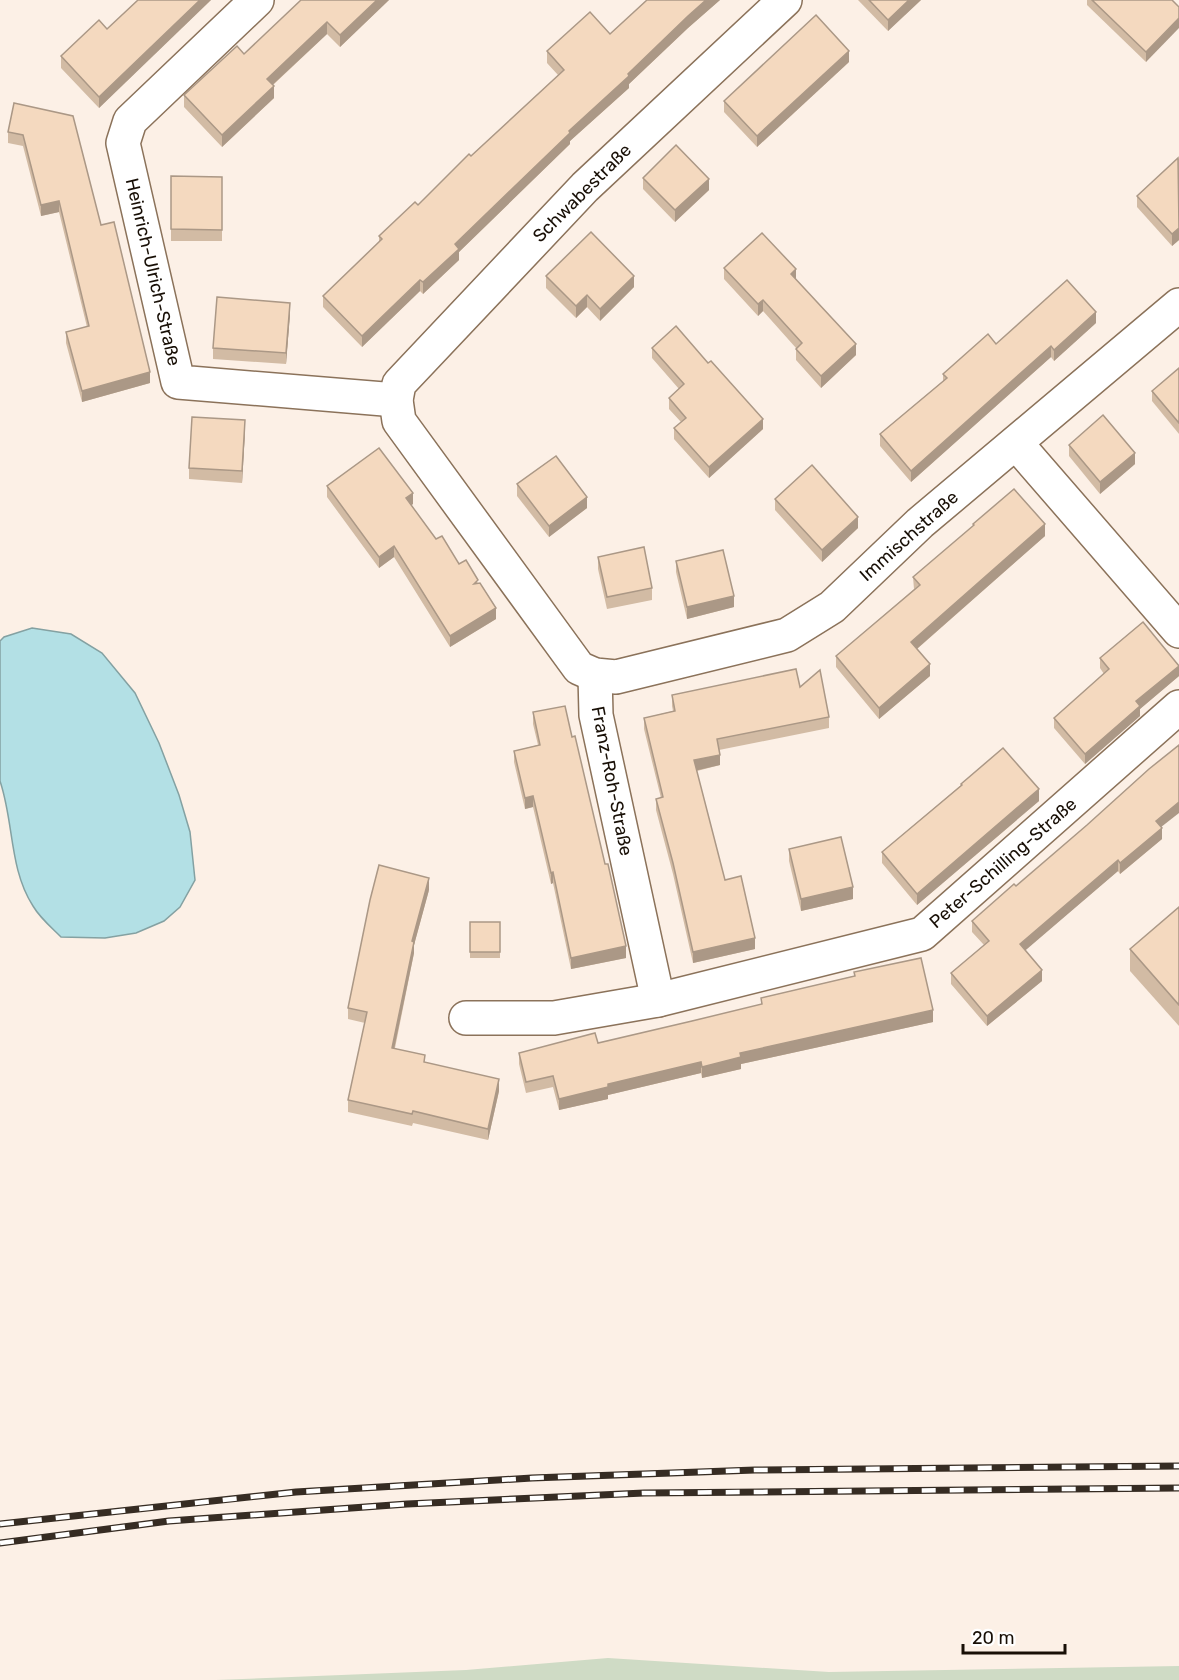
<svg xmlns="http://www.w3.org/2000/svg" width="1179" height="1680" font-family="Rubik,sans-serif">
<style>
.green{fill:#cfdbc5}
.water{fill:#b3e0e5;stroke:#84a1a2;stroke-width:1.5}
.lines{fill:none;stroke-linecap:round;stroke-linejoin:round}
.minor-casing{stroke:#8b725a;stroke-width:36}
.minor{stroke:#fff;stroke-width:33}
.rail-casing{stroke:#362c23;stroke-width:7}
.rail{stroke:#fff;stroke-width:4.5;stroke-dasharray:14;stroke-linecap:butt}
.wall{fill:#d2bba4}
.shaded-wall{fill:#ab9886}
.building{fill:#f4d9bf;stroke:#ab9886;stroke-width:1.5}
.labels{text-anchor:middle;stroke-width:6;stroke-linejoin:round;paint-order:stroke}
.street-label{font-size:18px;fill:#180f06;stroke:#fff}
</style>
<rect width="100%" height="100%" fill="#fcf0e6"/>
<polygon class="green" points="608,1658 829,1672 1179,1666 1179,1680 216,1680 466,1670"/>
<path class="water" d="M32 628 71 634 102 653 135 693 159 743 179 795 190 832 195 880 180 907 164 921 136 933 105 938 61 937C52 928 40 918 33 906 9 869 14 822 0 781V641L4 637Z"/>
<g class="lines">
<defs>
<g id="minor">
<polyline points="257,0 130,121 123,143 178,382 396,400"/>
<polyline points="785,0 585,187 399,384 396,400 399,421 579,668 595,675 616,677 787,635 832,607 920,523 1179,305"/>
<polyline points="1016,443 1179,631"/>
<polyline points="595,675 596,715 658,1000"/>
<polyline points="466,1018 554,1018 658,1000 922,934 1179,707"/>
</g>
</defs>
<use href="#minor" class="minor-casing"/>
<use href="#minor" class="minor"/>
<defs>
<g id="rail">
<polyline points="0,1524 296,1492 532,1478 755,1470 1179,1466"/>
<polyline points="0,1543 169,1521 407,1504 644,1493 1179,1488"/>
</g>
</defs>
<use href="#rail" class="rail-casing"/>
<use href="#rail" class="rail"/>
</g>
<g class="wall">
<polygon points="138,0 211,0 99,108 61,68 61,56 107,29"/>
<polygon points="301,0 389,0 340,47 327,34 273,85 274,98 222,147 184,107 184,95 244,54"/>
<polygon points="647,0 720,0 688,28 629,84 629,88 570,141 570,144 459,252 459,260 423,294 420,291 362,347 323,307 323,296 379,242 379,236 418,205 558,75 547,63 547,51 610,34"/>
<polygon points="858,0 921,0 888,31"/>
<polygon points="1087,0 1172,0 1146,62 1087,5"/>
<polygon points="849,62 757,147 724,112 724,101"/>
<polygon points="14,103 101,225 150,383 82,402 66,343 66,332 87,327 59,212 41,216 23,146 8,143 8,132"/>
<polygon points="1179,158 1179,240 1172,246 1137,207 1137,196"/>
<polygon points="171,176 222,177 222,241 171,241"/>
<polygon points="643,178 709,190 675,222 643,189"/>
<polygon points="724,268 796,280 856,355 821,388 796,360 796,348 763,311 758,316 724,279"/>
<polygon points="546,276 634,287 600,321 587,307 576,318 546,288"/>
<polygon points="290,314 286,364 213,359 213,348"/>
<polygon points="1096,323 1054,361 1051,357 911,482 880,446 880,434 943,381 943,374 996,344"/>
<polygon points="652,348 763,429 709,478 674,439 674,428 681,422 669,409 669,398 679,389 652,358"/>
<polygon points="1179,368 1179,434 1152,401 1152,391"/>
<polygon points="245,431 242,483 189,479 189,468"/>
<polygon points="1069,445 1135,464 1100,494 1069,456"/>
<polygon points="517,484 587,508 549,537 517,496"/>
<polygon points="327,486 413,504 411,505 436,539 478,583 496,619 450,647 394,557 379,568 327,497"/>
<polygon points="775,499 858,528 822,562 775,510"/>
<polygon points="973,524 1045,536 917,649 930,676 879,719 836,667 836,656 914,589 913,577 973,526"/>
<polygon points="598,557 652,588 652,600 607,609 598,569"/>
<polygon points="676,561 734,607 687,619 676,572"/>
<polygon points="1100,658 1179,676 1140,709 1140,716 1085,764 1054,728 1054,718 1104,674 1100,668"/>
<polygon points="800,687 829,717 829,728 719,750 720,765 697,771 725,880 755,949 693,963 673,874 656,810 656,799 661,798 644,729 644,718 673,711 672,706 672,695"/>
<polygon points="533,712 572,737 626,958 571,969 553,883 551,884 533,807 525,809 514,762 514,751 538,745 533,724"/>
<polygon points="961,784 1039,801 917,905 882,863 882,852 961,785"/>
<polygon points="1161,827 1162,839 1120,874 1118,871 1025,950 1042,981 987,1026 951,984 951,973 984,945 972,932 972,921"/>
<polygon points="789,849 853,899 801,911 789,861"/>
<polygon points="429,890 414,945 414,953 395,1048 425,1062 499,1091 488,1140 413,1123 412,1126 348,1112 348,1100 365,1023 348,1019 348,1008"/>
<polygon points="1179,907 1179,1026 1130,971 1130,949"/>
<rect x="470" y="922" width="30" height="36"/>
<polygon points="854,972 933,1022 741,1064 741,1069 702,1078 701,1073 608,1095 608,1099 559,1110 553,1087 526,1093 519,1064 519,1053 598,1043 761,1005 761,998 854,976"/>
</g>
<g class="shaded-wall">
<polygon points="200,0 211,0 99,108 99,97"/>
<polygon points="377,0 389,0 340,47 340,35"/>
<polygon points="706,0 720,0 688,28 629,84 629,88 570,141 570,144 459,252 459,260 423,294 423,282 455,244 569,131 688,16"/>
<polygon points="909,0 921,0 888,31 888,20"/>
<polygon points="1179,18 1179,28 1146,62 1146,52"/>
<polygon points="327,22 327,34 267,90 267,79"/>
<polygon points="849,51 849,62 757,147 757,136"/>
<polygon points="274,86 274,98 222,147 222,135"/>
<polygon points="709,179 709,190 675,222 675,210"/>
<polygon points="59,201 59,212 41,216 41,205"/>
<polygon points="1179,228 1179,240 1172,246 1172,234"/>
<polygon points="796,269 796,281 791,274"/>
<polygon points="634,276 634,287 600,321 600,309"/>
<polygon points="420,280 420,291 362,347 362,336"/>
<polygon points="587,295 587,307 576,318 576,306"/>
<polygon points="763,300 763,311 758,316 758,304"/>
<polygon points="290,303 290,314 286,364 286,353"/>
<polygon points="1096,312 1096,323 1054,361 1054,350"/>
<polygon points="856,344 856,355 821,388 821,376"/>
<polygon points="1051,346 1051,357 911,482 911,471"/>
<polygon points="150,372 150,383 82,402 82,391"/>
<polygon points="763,419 763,429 709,478 709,467"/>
<polygon points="245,420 245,431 242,483 242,471"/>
<polygon points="1135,453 1135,464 1100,494 1100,482"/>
<polygon points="413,493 413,504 406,509 406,498"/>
<polygon points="587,497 587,508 549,537 549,526"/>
<polygon points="858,517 858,528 822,562 822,550"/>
<polygon points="1045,524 1045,536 911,654 911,642"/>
<polygon points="394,546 394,557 379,568 379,557"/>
<polygon points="734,596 734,607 687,619 687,607"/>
<polygon points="496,608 496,619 450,647 450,636"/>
<polygon points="930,664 930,676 879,719 879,708"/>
<polygon points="1179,666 1179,676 1140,709 1140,716 1085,764 1085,754 1136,701"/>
<polygon points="720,755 720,765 694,771 694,760"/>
<polygon points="1039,789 1039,801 917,905 917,894"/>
<polygon points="533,796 533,807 525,809 525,798"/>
<polygon points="1179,802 1179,813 1156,831 1156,821"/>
<polygon points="1162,828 1162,839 1120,874 1120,863"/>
<polygon points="1118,860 1118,871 1020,955 1020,944"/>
<polygon points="553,872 553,883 551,884 551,873"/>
<polygon points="429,878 429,890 414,945 414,953 392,1059 392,1048 412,941"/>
<polygon points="853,887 853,899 801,911 801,899"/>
<polygon points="755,938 755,949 693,963 693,952"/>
<polygon points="626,946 626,958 571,969 571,958"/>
<polygon points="1042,970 1042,981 987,1026 987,1016"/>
<polygon points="933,1010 933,1022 741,1064 741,1069 702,1078 702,1067 740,1053"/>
<polygon points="701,1062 701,1073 608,1095 608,1099 559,1110 559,1099 608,1084"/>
<polygon points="499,1079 499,1091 488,1140 488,1129"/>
</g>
<g class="building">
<polygon points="138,0 200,0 99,97 61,56 99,20 107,29"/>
<polygon points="301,0 377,0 340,35 327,22 267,79 274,86 222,135 184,95 237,46 244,54"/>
<polygon points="647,0 706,0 688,16 628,74 629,76 569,131 570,133 455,244 459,249 423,282 420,280 362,336 323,296 382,239 379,236 415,202 418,205 469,154 471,156 564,70 547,51 590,12 610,34"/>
<polygon points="869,0 909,0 888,20"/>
<polygon points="1092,0 1172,0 1179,7 1179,18 1146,52"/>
<polygon points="816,15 849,51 757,136 724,101"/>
<polygon points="14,103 73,116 101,225 114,222 150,372 82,391 66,332 89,326 59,201 41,205 23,135 8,132"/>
<polygon points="676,145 709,179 675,210 643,178"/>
<polygon points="1178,158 1179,228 1172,234 1137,196"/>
<polygon points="171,176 222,177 222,230 171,229"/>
<polygon points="591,232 634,276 600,309 587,295 576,306 546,276"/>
<polygon points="762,233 796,269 791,274 856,344 821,376 796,349 802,343 763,300 758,304 724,268"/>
<polygon points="1067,280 1096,312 1054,350 1051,346 911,471 880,434 947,378 943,374 988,334 996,344"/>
<polygon points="217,297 290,303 286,353 213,348"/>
<polygon points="676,326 708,363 711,361 763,419 709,467 674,428 686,418 669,398 684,384 652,348"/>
<polygon points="1179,368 1179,423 1152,391"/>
<polygon points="1103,415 1135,453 1100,482 1069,445"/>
<polygon points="192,417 245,420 242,471 189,468"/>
<polygon points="379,448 413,493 406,498 436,539 442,536 459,564 466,560 478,580 474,584 480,583 496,608 450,636 394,546 379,557 327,486"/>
<polygon points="556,456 587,497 549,526 517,484"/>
<polygon points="812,465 858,517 822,550 775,499"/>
<polygon points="1014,489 1045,524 911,642 930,664 879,708 836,656 920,585 913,577 974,525 973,524"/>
<polygon points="644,547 652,588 607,597 598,557"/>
<polygon points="723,550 734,596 687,607 676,561"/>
<polygon points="1143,622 1179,666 1136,701 1140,706 1085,754 1054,718 1109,669 1100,658"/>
<polygon points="796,669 800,687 820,670 829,717 717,739 720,755 694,760 725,880 741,876 755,938 693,952 673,863 656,799 663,797 644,718 675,711 672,695"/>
<polygon points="565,706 572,737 575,736 605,864 608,864 626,946 571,958 553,872 551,873 533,796 525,798 514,751 540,745 533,712"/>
<polygon points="1179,745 1179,802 1156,821 1162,828 1120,863 1118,860 1020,944 1042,970 987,1016 951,973 989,941 972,921 1014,884 1016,886 1087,825 1149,769"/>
<polygon points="1003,748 1039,789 917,894 882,852 962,785 961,784"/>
<polygon points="841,837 853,887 801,899 789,849"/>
<polygon points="379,865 429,878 412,941 414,942 392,1048 425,1055 424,1062 499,1079 488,1129 413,1111 412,1114 348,1100 367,1012 348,1008 370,900"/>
<polygon points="1179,907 1179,1005 1130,949"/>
<rect x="470" y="922" width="30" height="30"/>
<polygon points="921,958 933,1010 740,1053 741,1057 702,1067 701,1062 608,1084 608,1087 559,1099 553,1076 526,1082 519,1053 595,1033 598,1043 692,1021 762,1004 761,998 855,976 854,972"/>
</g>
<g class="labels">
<g class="street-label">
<text transform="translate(582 193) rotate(-45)" y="6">Schwabestraße</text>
<text transform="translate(153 272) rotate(77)" y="6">Heinrich-Ulrich-Straße</text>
<text transform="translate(909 536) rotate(-42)" y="6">Immischstraße</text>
<text transform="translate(612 781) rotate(79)" y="6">Franz-Roh-Straße</text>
<text transform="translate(1003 863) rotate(-41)" y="6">Peter-Schilling-Straße</text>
</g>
</g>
<path d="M963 1644v9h102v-9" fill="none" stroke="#180f06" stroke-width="3"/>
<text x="972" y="1644" font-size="18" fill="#180f06" stroke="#ffffff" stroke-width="4.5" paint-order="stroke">20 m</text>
</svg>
